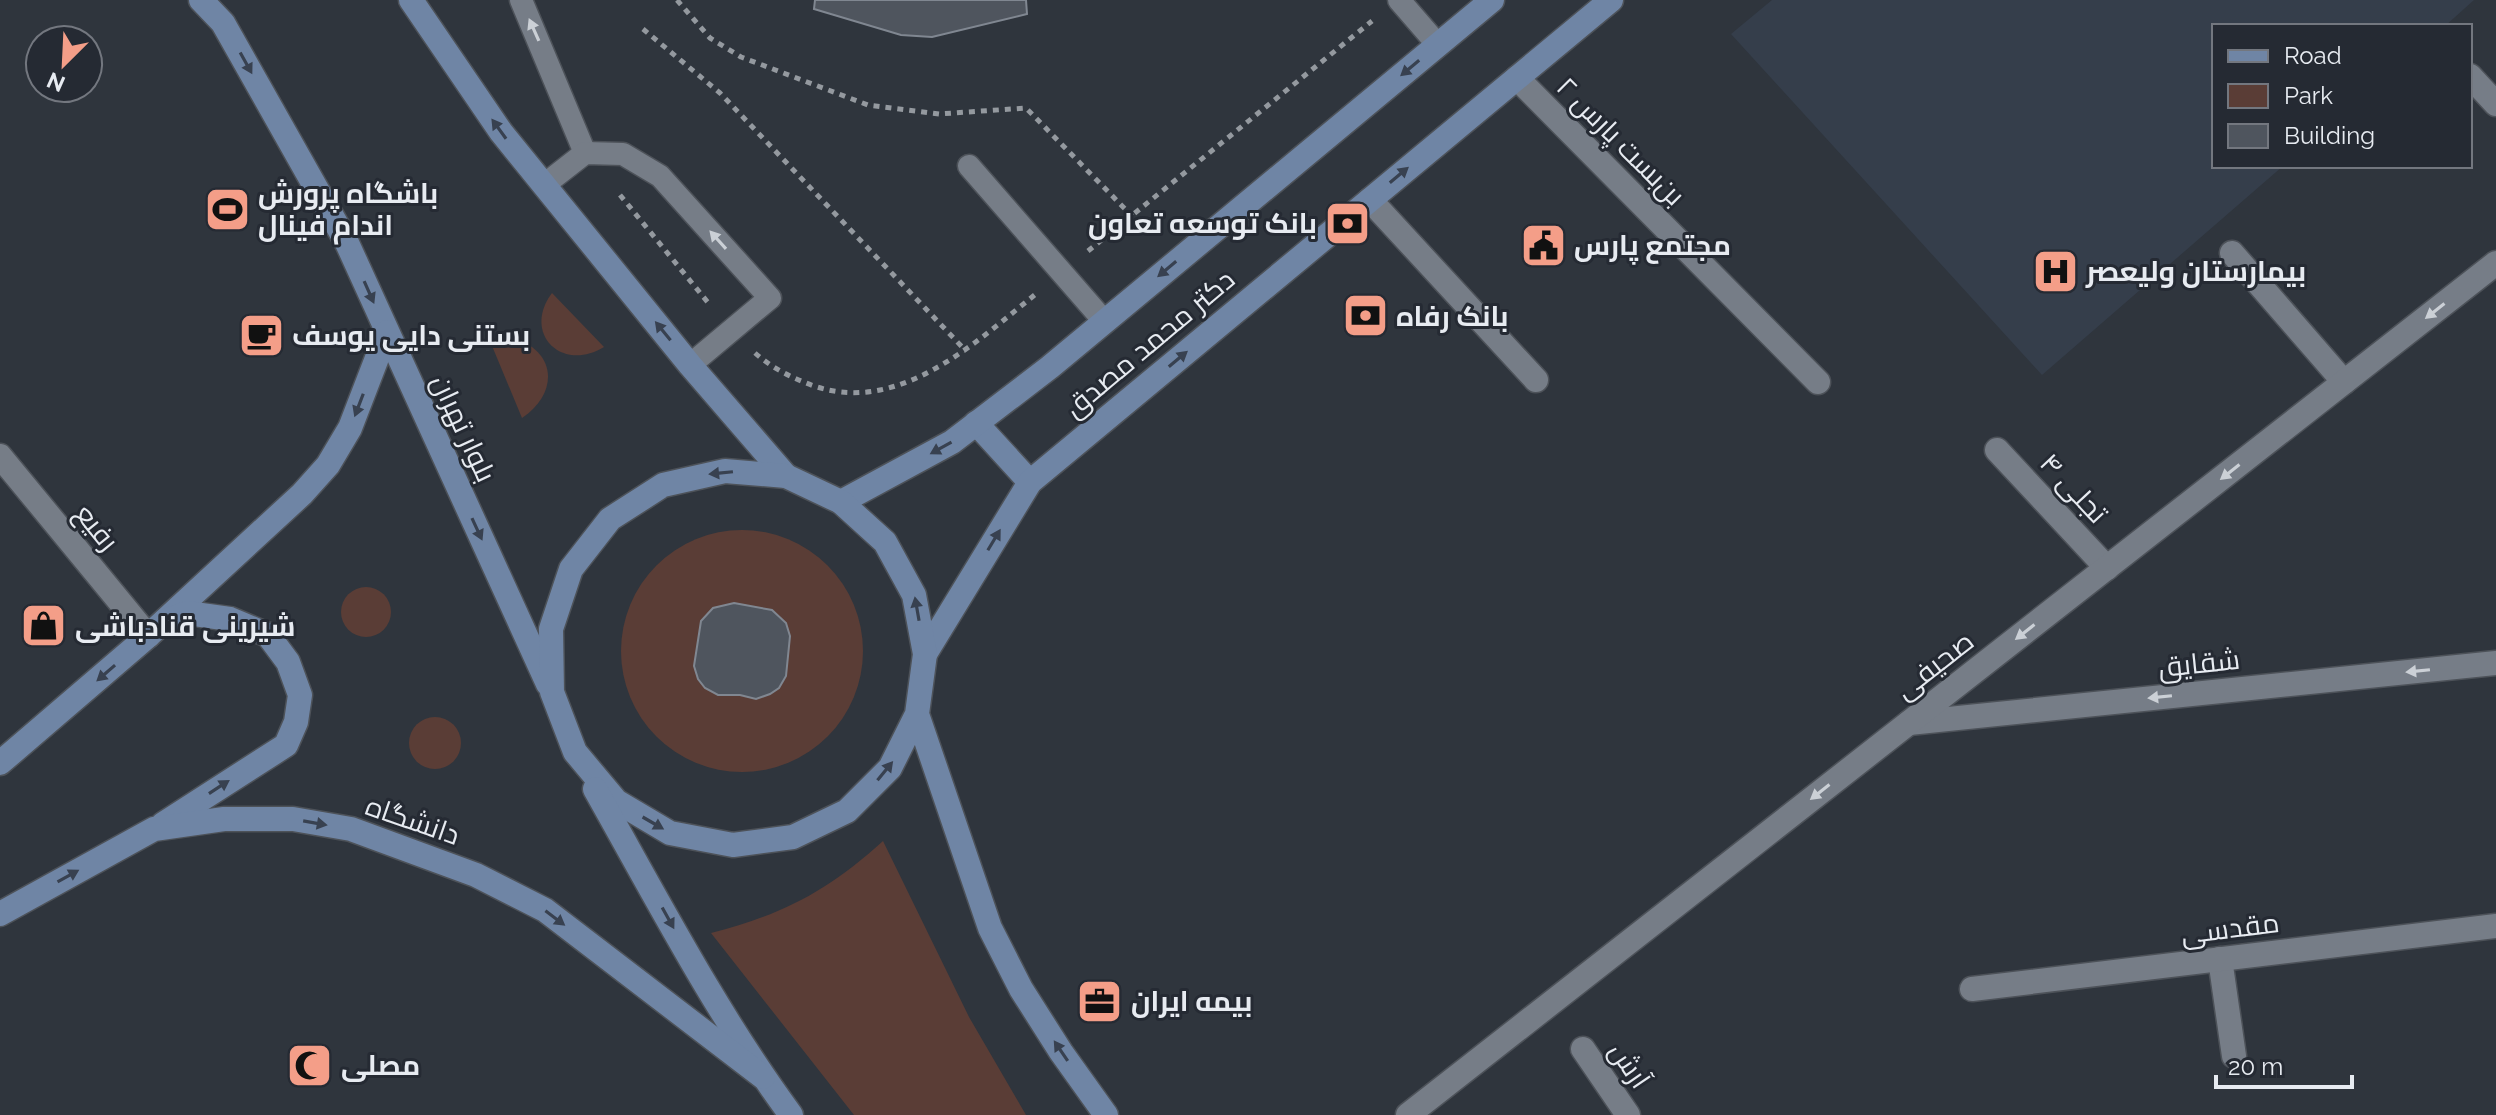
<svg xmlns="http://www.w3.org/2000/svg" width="2496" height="1115" font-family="Raleway,Cairo,sans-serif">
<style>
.built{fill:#353e4b}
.green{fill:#5a3d36}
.building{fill:#4f555e;stroke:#808791;stroke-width:2}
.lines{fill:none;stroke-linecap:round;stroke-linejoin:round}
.service-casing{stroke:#4d5259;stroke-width:25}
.minor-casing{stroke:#4d5259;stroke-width:27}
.secondary-casing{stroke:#4d5259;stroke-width:27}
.path{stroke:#94999f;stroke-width:5;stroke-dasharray:6 6;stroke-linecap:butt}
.service{stroke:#767d87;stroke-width:22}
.minor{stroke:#767d87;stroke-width:24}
.secondary{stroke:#6f85a5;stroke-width:24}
.oneway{fill:#cbd0d6}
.oneway2{fill:#384150}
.labels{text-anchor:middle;stroke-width:6;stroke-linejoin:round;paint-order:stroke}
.street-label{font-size:28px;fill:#e7ebf1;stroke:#252a33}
.poi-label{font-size:28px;font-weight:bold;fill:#e7ebf1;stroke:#252a33;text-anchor:start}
</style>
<rect width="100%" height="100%" fill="#2f353d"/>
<polygon class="built" points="1772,0 2474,0 2445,26 2214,26 2214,166 2283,166 2042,375 1731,34"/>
<g class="green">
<path d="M552 293 604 347C561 373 522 333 552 293Z"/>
<path d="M507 337C555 346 562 391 522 418L490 341Z"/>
<circle cx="742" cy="651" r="121"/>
<circle cx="366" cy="612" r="25"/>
<circle cx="435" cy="743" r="26"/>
<path d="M883 841 969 1017 1026 1115H854L711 933C782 915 828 891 883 841Z"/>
</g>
<g class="building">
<polygon points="815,0 1026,0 1027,14 932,37 901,35 814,9"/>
<polygon points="734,603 772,610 786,623 790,636 786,676 779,688 770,694 756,699 740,695 718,695 705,688 698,679 694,666 701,621 713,608"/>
</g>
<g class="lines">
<defs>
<g id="service">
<polyline points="521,0 585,153"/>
<polyline points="1399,0 1438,45"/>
<polyline points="969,166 1104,321"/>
<polyline points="544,185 585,153 623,154 660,176 770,298 690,365"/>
</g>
<g id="minor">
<polyline points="2470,76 2496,104"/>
<polyline points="1517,78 1818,382"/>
<polyline points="1370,200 1536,380"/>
<polyline points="2232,253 2344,382"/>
<polyline points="1997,450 2107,568"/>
<polyline points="0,456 148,636"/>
<polyline points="1909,723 2496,663"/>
<polyline points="2220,959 2234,1056"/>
<polyline points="1972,989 2496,926"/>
<polyline points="1583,1049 1628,1115"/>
<polyline points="1408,1115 2496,263"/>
</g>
<g id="secondary">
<polyline points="201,0 223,23 347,243 548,684"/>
<polyline points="411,0 501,132 690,365 786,476"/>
<polyline points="976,423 1030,482"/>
<polyline points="841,502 952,442 1050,367 1492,0"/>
<polyline points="925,654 1030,482 1611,0"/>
<polyline points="917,714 890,768 847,811 793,837 733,845 670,833 616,801 575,752 552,692 551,629 571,569 610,519 663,485 725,471 786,476 841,502 885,542 914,595 925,654 917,714 990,928 1021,989 1061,1052 1106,1115"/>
<polyline points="0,763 148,636 302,494 328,465 350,428 387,332"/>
<path d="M595 789C657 899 716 1013 791 1115"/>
<polyline points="163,824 286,745 296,722 300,695 288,662 268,635 230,619 187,613 165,621"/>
<polyline points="0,914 154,829 224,819 293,819 351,829 476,875 545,910 763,1077"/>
</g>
</defs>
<use href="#service" class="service-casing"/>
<use href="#minor" class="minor-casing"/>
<use href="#secondary" class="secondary-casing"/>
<g class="path">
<polyline points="677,0 710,38 741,57 868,105 939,114 1026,108 1132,216"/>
<polyline points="643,29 720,93 966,351"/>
<polyline points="620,195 710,305"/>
<polyline points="1088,251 1372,21"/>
<path d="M755 353C772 368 792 378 814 386 899 415 975 343 1037 293"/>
</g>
<use href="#service" class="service"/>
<use href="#minor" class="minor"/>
<use href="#secondary" class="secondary"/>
</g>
<defs><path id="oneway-solid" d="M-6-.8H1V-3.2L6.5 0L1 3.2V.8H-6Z" transform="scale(2)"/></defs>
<g class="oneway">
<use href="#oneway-solid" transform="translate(534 30) rotate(-114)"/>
<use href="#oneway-solid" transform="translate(718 240) rotate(-132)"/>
<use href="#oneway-solid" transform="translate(2435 311) rotate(142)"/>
<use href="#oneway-solid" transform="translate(2230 472) rotate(142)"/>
<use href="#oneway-solid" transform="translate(2025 632) rotate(142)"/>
<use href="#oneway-solid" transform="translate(2418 671) rotate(174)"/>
<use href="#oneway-solid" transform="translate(2160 697) rotate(174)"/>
<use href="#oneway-solid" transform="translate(1820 792) rotate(142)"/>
</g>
<g class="oneway2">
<use href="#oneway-solid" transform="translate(246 63) rotate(61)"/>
<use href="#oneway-solid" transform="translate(1410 68) rotate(140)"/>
<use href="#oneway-solid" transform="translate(499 129) rotate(-126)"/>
<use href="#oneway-solid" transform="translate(1399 175) rotate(-40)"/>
<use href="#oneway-solid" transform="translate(1167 269) rotate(140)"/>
<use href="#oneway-solid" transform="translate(369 292) rotate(66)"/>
<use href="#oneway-solid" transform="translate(663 331) rotate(-129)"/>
<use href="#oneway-solid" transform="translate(1178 359) rotate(-40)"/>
<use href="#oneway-solid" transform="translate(359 405) rotate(111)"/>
<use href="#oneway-solid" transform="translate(941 448) rotate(151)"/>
<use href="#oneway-solid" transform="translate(721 473) rotate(174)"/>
<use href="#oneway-solid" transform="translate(477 529) rotate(65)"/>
<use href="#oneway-solid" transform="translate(994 540) rotate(-59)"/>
<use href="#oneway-solid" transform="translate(917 609) rotate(-100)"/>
<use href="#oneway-solid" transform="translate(106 673) rotate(139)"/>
<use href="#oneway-solid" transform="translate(885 771) rotate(-51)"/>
<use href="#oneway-solid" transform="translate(219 787) rotate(-33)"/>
<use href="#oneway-solid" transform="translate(315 823) rotate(10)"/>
<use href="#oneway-solid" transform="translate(653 823) rotate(30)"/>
<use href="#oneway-solid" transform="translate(68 876) rotate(-29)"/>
<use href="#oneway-solid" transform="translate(555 918) rotate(37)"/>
<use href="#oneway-solid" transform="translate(668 918) rotate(61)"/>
<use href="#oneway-solid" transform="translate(1061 1051) rotate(-124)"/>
</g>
<defs>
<symbol id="stadium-square" viewBox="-11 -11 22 22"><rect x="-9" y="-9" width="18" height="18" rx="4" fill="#f49e88" stroke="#252a33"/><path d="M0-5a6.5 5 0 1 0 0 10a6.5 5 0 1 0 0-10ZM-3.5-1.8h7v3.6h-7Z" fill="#111"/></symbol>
<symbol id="bank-square" viewBox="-11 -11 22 22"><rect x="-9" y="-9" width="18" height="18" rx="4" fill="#f49e88" stroke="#252a33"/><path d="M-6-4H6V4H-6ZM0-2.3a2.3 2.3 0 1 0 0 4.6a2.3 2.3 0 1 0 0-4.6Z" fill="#111"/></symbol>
<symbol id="civic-square" viewBox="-11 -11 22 22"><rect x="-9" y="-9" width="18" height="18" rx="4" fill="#f49e88" stroke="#252a33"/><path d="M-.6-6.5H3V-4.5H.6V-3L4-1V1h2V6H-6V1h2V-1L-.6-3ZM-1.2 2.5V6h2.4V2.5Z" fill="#111"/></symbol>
<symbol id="hospital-square" viewBox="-11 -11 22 22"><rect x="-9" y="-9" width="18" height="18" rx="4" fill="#f49e88" stroke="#252a33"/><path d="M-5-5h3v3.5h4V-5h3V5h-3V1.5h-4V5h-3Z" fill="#111"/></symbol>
<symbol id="cafe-square" viewBox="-11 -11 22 22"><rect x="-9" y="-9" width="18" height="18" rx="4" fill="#f49e88" stroke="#252a33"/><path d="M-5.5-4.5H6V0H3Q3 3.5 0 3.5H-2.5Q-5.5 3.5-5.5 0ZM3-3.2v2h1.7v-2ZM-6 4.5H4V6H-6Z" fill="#111"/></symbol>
<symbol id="shop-square" viewBox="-11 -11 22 22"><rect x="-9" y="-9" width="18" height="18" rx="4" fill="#f49e88" stroke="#252a33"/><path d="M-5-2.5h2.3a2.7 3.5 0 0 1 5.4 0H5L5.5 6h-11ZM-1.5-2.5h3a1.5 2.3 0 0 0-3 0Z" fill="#111"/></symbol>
<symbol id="office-square" viewBox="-11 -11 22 22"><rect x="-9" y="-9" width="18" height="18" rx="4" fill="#f49e88" stroke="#252a33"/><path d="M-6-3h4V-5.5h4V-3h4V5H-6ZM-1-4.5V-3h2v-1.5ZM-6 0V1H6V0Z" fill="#111"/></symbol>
<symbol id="mosque-square" viewBox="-11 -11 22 22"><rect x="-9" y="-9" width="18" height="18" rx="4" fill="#f49e88" stroke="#252a33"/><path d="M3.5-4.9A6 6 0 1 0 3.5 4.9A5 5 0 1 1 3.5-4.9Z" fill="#111"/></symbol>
</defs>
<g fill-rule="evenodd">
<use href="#stadium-square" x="202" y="184" width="51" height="51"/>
<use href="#bank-square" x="1322" y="198" width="51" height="51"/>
<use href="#civic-square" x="1518" y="220" width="51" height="51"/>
<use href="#hospital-square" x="2030" y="246" width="51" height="51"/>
<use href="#bank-square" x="1340" y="290" width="51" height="51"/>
<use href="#cafe-square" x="236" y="310" width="51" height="51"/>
<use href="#shop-square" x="18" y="600" width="51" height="51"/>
<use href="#office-square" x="1074" y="976" width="51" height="51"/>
<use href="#mosque-square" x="284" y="1040" width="51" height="51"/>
</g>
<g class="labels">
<g class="street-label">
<text transform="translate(1621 141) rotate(45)" y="10">بن‌بست پارس ۲</text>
<text transform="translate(1149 343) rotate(-40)" y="10">دکتر محمد مصدق</text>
<text transform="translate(464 428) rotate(65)" y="10">بلوار تهران</text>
<text transform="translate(2074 488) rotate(47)" y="10">تجلی ۴</text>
<text transform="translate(97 527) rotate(51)" y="10">رفیع</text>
<text transform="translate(2199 663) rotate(-6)" y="10">شقایق</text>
<text transform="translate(1934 665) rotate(-38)" y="10">صحیفی</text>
<text transform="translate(413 820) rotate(19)" y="10">دانشگاه</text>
<text transform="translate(2230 928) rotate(-7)" y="10">مقدسی</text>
<text transform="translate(1630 1065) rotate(56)" y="10">آرش</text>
</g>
<g class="poi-label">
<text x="258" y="203">باشگاه پرورش<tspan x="258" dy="32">اندام فینال</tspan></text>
<text x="1317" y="233" text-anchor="end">بانک توسعه تعاون</text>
<text x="1574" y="255">مجتمع پارس</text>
<text x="2086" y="281">بیمارستان ولیعصر</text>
<text x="1396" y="326">بانک رفاه</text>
<text x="292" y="345">بستنی دایی یوسف</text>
<text x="75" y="636">شیرینی قنادباشی</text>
<text x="1131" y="1011">بیمه ایران</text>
<text x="341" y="1075">مصلی</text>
</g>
</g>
<rect x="2212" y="24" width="260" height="144" fill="#252a33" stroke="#73777f" stroke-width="2"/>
<rect x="2228" y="50" width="40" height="12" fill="#6f85a5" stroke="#73777f" stroke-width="2"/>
<text x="2284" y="64" font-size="24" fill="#e7ebf1">Road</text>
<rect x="2228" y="84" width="40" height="24" fill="#5a3d36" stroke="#73777f" stroke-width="2"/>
<text x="2284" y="104" font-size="24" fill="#e7ebf1">Park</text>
<rect x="2228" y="124" width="40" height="24" fill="#4f555e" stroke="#73777f" stroke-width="2"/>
<text x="2284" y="144" font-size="24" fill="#e7ebf1">Building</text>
<g transform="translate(64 64) rotate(204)"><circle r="38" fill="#252a33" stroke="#73777f" stroke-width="2"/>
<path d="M0-6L14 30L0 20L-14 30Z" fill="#f49e88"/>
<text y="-12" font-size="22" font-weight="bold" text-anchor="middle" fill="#e7ebf1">N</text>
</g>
<path d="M2216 1075v12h136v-12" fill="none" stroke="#e7ebf1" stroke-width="4"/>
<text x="2228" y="1075" font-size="24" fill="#e7ebf1" stroke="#252a33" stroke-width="6" paint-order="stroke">20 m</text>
</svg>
